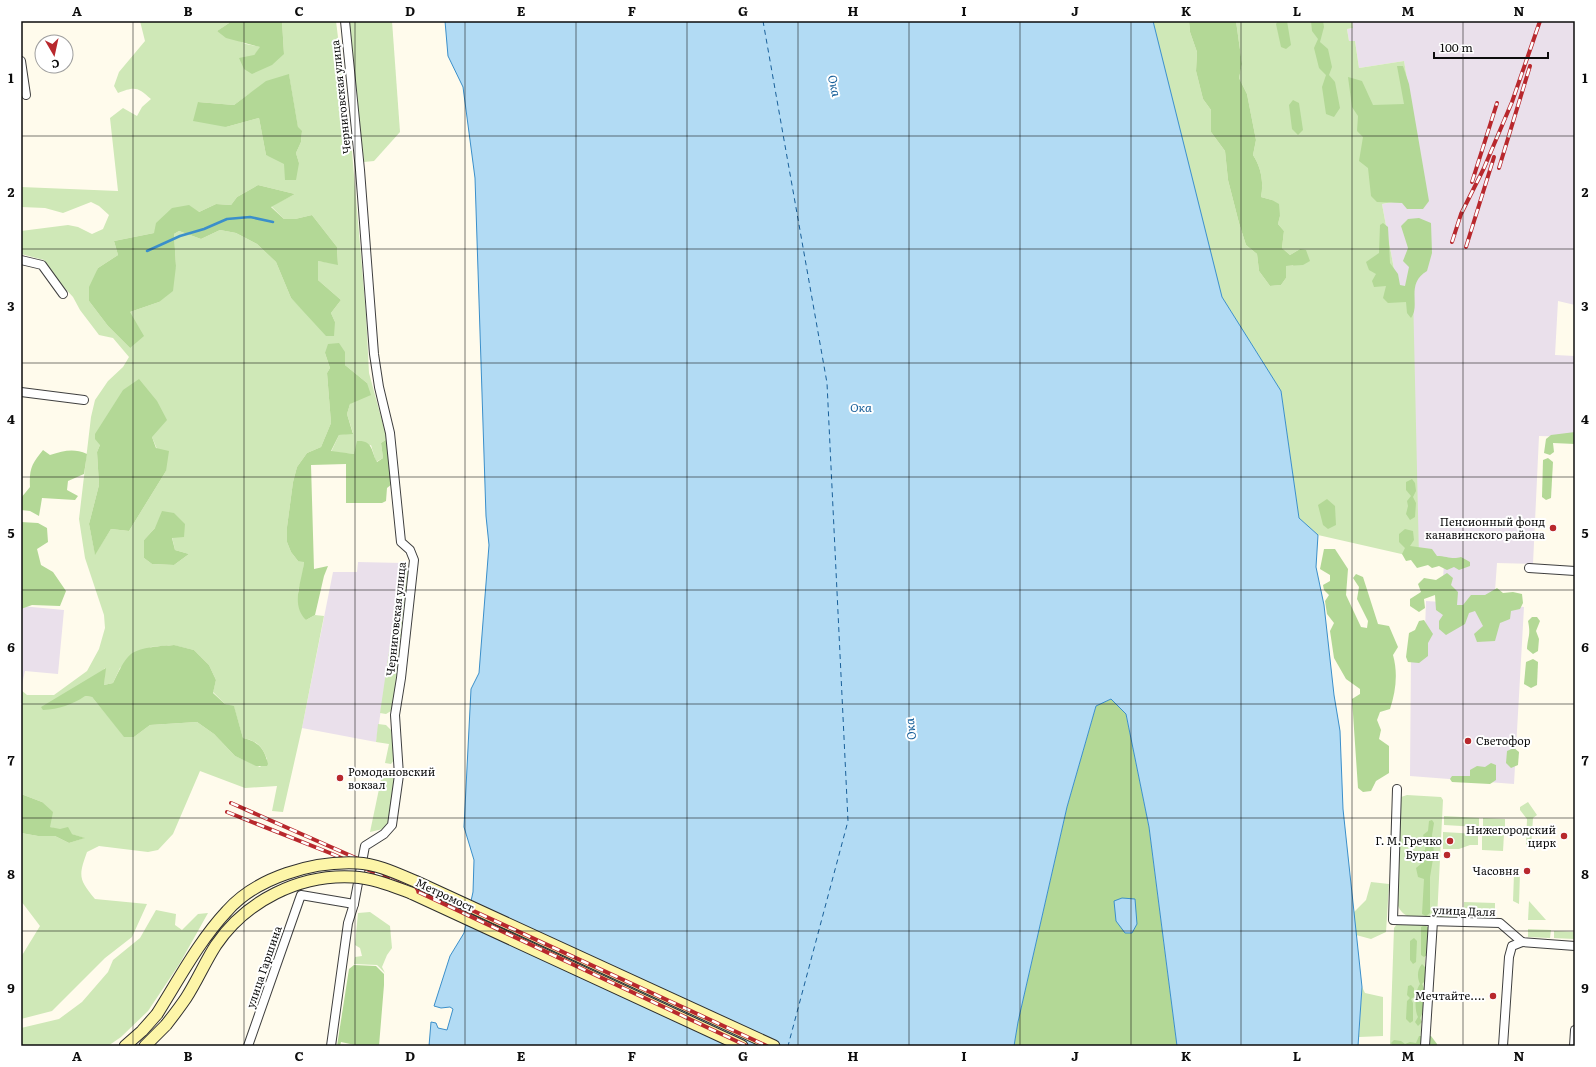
<svg xmlns="http://www.w3.org/2000/svg" width="1596" height="1067" font-family="Literata,serif">
<style>
.industrial{fill:#eae0eb}
.green{fill:#cfe8b7;fill-rule:evenodd}
.forest{fill:#b3d896}
.water{fill:#b2dbf4;stroke:#3b8fca}
.lines{fill:none;stroke-linecap:round;stroke-linejoin:round}
.stream{stroke:#3b8fca;stroke-width:2.5}
.ferry{stroke:#19609a;stroke-width:1;stroke-dasharray:5 4;stroke-linecap:butt}
.street-casing{stroke:#3f3f3f;stroke-width:10}
.secondary-casing{stroke:#2e2e2e;stroke-width:13}
.street{stroke:#fff;stroke-width:8}
.secondary{stroke:#fdf5a8;stroke-width:11}
.rail-casing{stroke:#b8282d;stroke-width:4}
.rail{stroke:#fff;stroke-width:2.5;stroke-dasharray:8;stroke-linecap:butt}
.secondary-bridge-casing{stroke:#2e2e2e;stroke-width:13;stroke-linecap:butt}
.secondary-bridge{stroke:#fdf5a8;stroke-width:11}
.grid{fill:none;stroke:#0c0c0c;stroke-width:1;stroke-opacity:0.55}
.poi-dot{fill:#b8282d;stroke:#fff;stroke-width:1.5}
.labels{text-anchor:middle;stroke-width:4;stroke-linejoin:round;paint-order:stroke}
.street-label{font-size:11px;fill:#0c0c0c;stroke:#fff}
.poi-label{font-size:11px;fill:#0c0c0c;stroke:#fff;text-anchor:end}
.water-label{font-size:12px;font-style:italic;fill:#19609a;stroke:#fff}
.neatline{fill:none;stroke:#0c0c0c;stroke-width:1.5}
.grid-label{font-size:13px;text-anchor:middle;font-weight:bold;fill:#0c0c0c}
</style>
<rect width="100%" height="100%" fill="#fffbec"/>
<g class="industrial">
<polygon points="1352,21 1575,21 1575,305 1558,301 1555,355 1575,356 1575,437 1539,436 1533,564 1497,563 1494,605 1524,607 1514,784 1410,776 1411,659 1424,659 1426,601 1442,602 1444,560 1419,558 1398,291 1382,204 1426,196 1404,61 1359,68 1355,41 1349,41 1347,29 1353,28"/>
<polygon points="358,562 402,563 397,607 376,742 302,728 333,572 357,572"/>
<polygon points="21,606 64,610 58,674 25,671 21,689"/>
</g>
<g class="green">
<path d="M140 21H230L229 23 217 31 246 44 261 47 254 55 284 54 282 21H336L352 152 366 314 369 373 387 439 381 443 383 458 376 462 371 445 354 454 331 452 339 435 353 433 347 414 350 404 367 383 345 365V352L325 353 330 368 327 373 331 423 321 447 307 453 297 467 293 482 287 527V542L291 552 298 561H304L303 575 298 591 306 620 315 615 324 616 302 728 283 812 272 811 277 786 245 788 200 771 173 834 158 850 148 852 99 846 87 852C78 877 79 879 95 899L147 904 132 937 105 958 52 1011 21 1019V957L40 926 21 901V833L38 836H55L69 843 84 838 50 827 42 802 21 794V690L27 695H54L87 671 99 649 105 628 104 615 85 558 79 519 91 417 95 400 108 381 123 367 129 357 113 338 99 335 80 310 73 297 53 275 44 260 21 254V231L68 225 78 227 92 234 103 229 109 215 99 206 91 202 63 213 45 208 21 207V187L118 191 110 118 123 108 137 116 142 107 151 99C138 87 135 86 118 93L114 86 119 72 145 41ZM289 75 298 128 302 132 301 142 296 153 299 163 266 155 259 118 226 127 198 102 234 105 249 94ZM258 185 295 194 271 206 284 219H295L312 215 337 247 338 264 318 261V280L341 300 331 313 335 322 304 311 291 298 276 262 257 244 236 233 220 230 201 239 179 231 174 234 176 266 159 302 130 312V348L108 326 89 301 98 268 118 255 114 241 154 233 216 204 231 205 237 197ZM152 437 166 471 129 531 111 529 95 554 89 524 99 485 97 452 100 445ZM155 528 172 537 175 550 189 554 174 565 152 564 144 558V540ZM173 645 194 650 209 665 216 680 213 692 225 704 234 707 243 738C257 741 262 746 267 759L260 767 235 756 214 734 197 722 150 725 134 737 124 736 92 697 85 696 105 668 104 685 113 683 120 668 151 647Z"/>
<polygon points="348,21 392,21 400,132 374,161 364,162"/>
<path d="M1153 21H1189L1190 32 1197 52 1196 71 1203 99 1211 110V132L1225 151 1228 180 1239 223 1246 245 1257 254 1259 271 1270 286 1281 285 1286 278V266H1293L1300 249 1290 255 1282 248 1284 231 1278 224 1280 216 1272 200 1261 197C1264 182 1261 167 1253 155L1256 140 1247 94 1239 78 1242 64 1236 21H1352L1353 28 1347 29 1349 41H1355L1359 68 1404 61 1427 195 1382 204 1398 291 1413 292 1419 558 1318 535 1299 518 1281 391 1222 297Z"/>
<polygon points="402,563 405,564 408,569 393,707 391,711 386,714 380,713"/>
<polygon points="378,724 386,725 391,730 395,759 391,764 385,763 389,744 376,742"/>
<polygon points="383,770 391,774 395,782 388,823 383,829 370,832"/>
<path d="M1407 795 1441 797 1443 800 1437 918C1420 918 1403 922 1397 903L1399 801 1401 797Z"/>
<polygon points="1528,802 1537,815 1533,818 1531,847 1526,844 1527,819 1520,810 1520,807"/>
<polygon points="1444,816 1479,818 1479,827 1444,825"/>
<polygon points="1483,818 1505,819 1505,828 1483,827"/>
<polygon points="1443,832 1478,834 1478,845 1470,845 1459,849 1443,849"/>
<polygon points="1482,833 1504,834 1503,851 1482,850"/>
<polygon points="1520,872 1519,904 1513,901 1514,874"/>
<polygon points="1371,882 1389,884 1386,932 1371,939 1356,935 1353,913 1366,900"/>
<polygon points="1529,901 1546,920 1528,920"/>
<polygon points="1464,902 1495,903 1495,909 1464,908"/>
<polygon points="156,910 176,914 175,925 182,930 198,914 208,913 180,963 148,1011 121,1037 108,1046 21,1046 21,1028 59,1019 82,1002 108,972 113,960 140,938"/>
<polygon points="1440,911 1495,913 1495,920 1439,918"/>
<polygon points="370,912 390,926 392,948 387,955 382,967 385,973 377,965 354,964 355,957 362,956 360,948 355,945 358,913"/>
<polygon points="1397,924 1423,925 1427,928 1420,1046 1390,1045 1394,928"/>
<polygon points="1528,929 1551,930 1550,938 1528,937"/>
<polygon points="1554,931 1575,932 1574,939 1554,938"/>
<polygon points="1362,987 1365,993 1383,997 1383,1036 1359,1037"/>
</g>
<g class="forest">
<polygon points="230,21 282,21 284,54 272,65 252,74 244,69 239,58 254,55 260,47 226,38 217,31 229,23"/>
<path d="M1189 21H1236L1242 64 1239 78 1247 94 1256 140 1253 155C1261 167 1264 182 1261 197L1272 200 1279 204 1280 216 1278 224 1284 231 1282 248 1290 255 1300 249 1306 250 1310 261 1303 265 1286 266V278L1281 285 1270 286 1259 271 1257 254 1246 245 1239 223 1228 180 1225 151 1211 132V110L1203 99 1196 71 1197 52 1190 32Z"/>
<polygon points="1278,21 1287,21 1291,45 1286,49 1281,47 1276,24"/>
<polygon points="1311,21 1323,21 1324,27 1320,42 1328,49 1332,67 1329,75 1335,82 1340,108 1334,117 1326,114 1322,87 1326,75 1319,68 1314,48 1318,39 1312,31"/>
<polygon points="1397,66 1403,66 1409,84 1429,201 1423,209 1407,209 1402,203 1377,202 1371,196 1368,168 1359,161 1363,137 1357,131 1358,116 1352,107 1348,77 1362,81 1373,105 1404,104"/>
<polygon points="289,74 298,127 302,131 301,142 296,153 299,163 296,180 285,180 284,164 266,155 259,118 226,127 193,121 198,102 234,105 266,81"/>
<polygon points="1293,100 1299,103 1303,130 1298,135 1292,129 1289,105"/>
<polygon points="258,185 295,194 271,207 284,219 295,219 312,215 337,247 338,265 318,261 318,280 341,300 331,313 335,322 334,336 326,336 291,298 276,262 257,244 236,233 220,230 201,239 179,231 174,234 176,266 173,291 159,302 130,312 144,336 130,348 108,326 89,301 89,287 98,268 118,255 114,241 154,233 156,223 172,208 189,205 199,212 216,204 231,205 237,197"/>
<path d="M1419 218 1431 223 1432 253 1427 271C1405 284 1421 305 1411 318L1407 313 1406 302 1388 303 1383 298 1386 286 1374 287 1372 281 1376 274 1369 270 1366 262 1379 253 1380 225 1383 223 1388 227 1390 263 1398 274 1400 285 1405 286 1409 267 1403 261 1408 248 1401 226 1408 219Z"/>
<path d="M339 343 345 352V365L367 383 371 395 350 404 347 414 353 434 339 435 331 451 354 454 357 441C373 440 371 451 377 462L383 458 381 443 387 439 390 447 392 484 387 488 386 501 382 503H346V464L311 465 314 569 328 566 324 576 315 615 306 620C290 604 302 582 304 562L298 561 291 552 287 542V527L293 482 297 467 307 453 321 447 331 423 327 373 330 368 325 353 328 344Z"/>
<polygon points="139,379 157,401 167,420 152,437 156,448 169,451 166,471 129,531 111,529 95,555 89,524 99,485 97,452 100,445 95,439 95,434 123,390"/>
<polygon points="1575,432 1575,444 1553,443 1554,452 1550,455 1544,453 1546,439 1551,435"/>
<path d="M43 450 50 455C64 451 73 448 87 454L84 474 68 481 67 490 78 496 75 500 42 498 39 516 30 511 21 510V498L30 487C29 468 32 464 43 450Z"/>
<polygon points="1548,458 1553,462 1551,498 1546,500 1542,497 1543,460"/>
<polygon points="1412,479 1415,483 1416,491 1413,497 1416,503 1415,517 1410,520 1406,514 1408,506 1407,501 1411,496 1406,490 1406,482"/>
<polygon points="1327,499 1335,506 1336,525 1328,529 1323,525 1318,505"/>
<polygon points="162,511 174,513 185,524 184,537 172,538 175,550 189,554 174,565 152,564 144,558 144,540 155,528"/>
<polygon points="21,522 38,523 47,528 48,542 37,549 41,565 53,572 66,591 60,606 32,605 21,609"/>
<path d="M1405 529 1413 531 1414 540 1410 546 1432 549 1437 556C1447 556 1452 560 1461 557L1470 562V566L1459 570 1454 567 1447 570 1439 566 1432 568 1428 565 1417 568 1411 560 1406 561 1402 554 1405 548 1399 542V534Z"/>
<path d="M1324 549H1335L1348 569 1346 595 1361 627 1367 628 1368 621 1357 599 1359 587 1353 578 1356 574 1363 577 1378 624 1389 626 1398 647 1393 655C1398 673 1396 691 1390 709L1380 712 1377 720 1381 730 1379 739 1389 746V773L1376 781 1371 791 1363 792 1358 788 1352 699 1360 694V689L1346 679 1334 658 1330 631 1334 623 1327 614 1325 601 1329 595 1324 590 1323 585 1330 581V575L1320 569Z"/>
<polygon points="1447,573 1453,578 1451,585 1458,592 1457,605 1463,605 1471,595 1485,595 1497,588 1503,593 1513,592 1522,594 1523,603 1520,609 1511,611 1510,619 1500,623 1495,641 1477,642 1474,634 1483,626 1475,611 1469,613 1465,624 1446,635 1439,629 1439,621 1443,615 1436,610 1435,595 1424,599 1425,608 1419,612 1410,606 1410,599 1421,592 1418,584 1424,578 1436,580"/>
<path d="M1532 617H1537L1540 621 1536 631 1539 639 1538 651 1533 654 1527 649C1528 636 1531 635 1528 621Z"/>
<polygon points="1424,620 1433,634 1428,643 1428,656 1419,663 1408,662 1406,657 1409,633 1415,630 1419,621"/>
<path d="M174 645 194 650 209 665 216 680 213 693 225 704 234 706 243 738C259 742 264 748 268 764L267 766H256L235 756 214 734 197 722 150 725 134 737H124L92 697 85 696C72 705 59 709 43 710L41 707 106 668 104 685 113 683C118 673 123 661 131 654 140 647 162 646 174 645Z"/>
<polygon points="1533,659 1538,662 1537,685 1531,688 1524,684 1526,662"/>
<polygon points="1111,699 1126,714 1149,827 1177,1046 1014,1046 1018,1022 1067,807 1096,706"/>
<polygon points="1514,748 1519,752 1518,765 1511,768 1506,763 1507,751"/>
<polygon points="1491,763 1496,765 1496,780 1490,784 1452,782 1450,779 1452,776 1470,776 1470,770 1477,766 1485,767"/>
<polygon points="21,794 42,802 53,812 50,827 60,829 68,827 72,834 85,838 69,843 55,836 38,836 21,833"/>
<polygon points="1432,820 1434,823 1432,835 1434,853 1430,877 1430,913 1426,916 1422,914 1424,879 1418,877 1416,868 1422,863 1417,857 1418,852 1425,850 1426,842 1423,835 1428,831 1429,821"/>
<polygon points="1425,925 1429,928 1427,955 1424,957 1421,955 1421,927"/>
<polygon points="1414,938 1417,941 1416,962 1413,964 1410,960 1410,941"/>
<path d="M1422 964 1425 967V981L1422 984C1427 991 1425 1011 1420 1018L1422 1022 1418 1026 1415 1022 1418 1017C1414 1010 1415 990 1420 984 1417 977 1417 970 1422 964Z"/>
<polygon points="354,965 376,966 384,974 384,985 379,1046 360,1046 341,1042 340,1046 337,1046 349,969"/>
<polygon points="1411,985 1414,988 1414,997 1411,999 1413,1003 1413,1021 1410,1023 1406,1019 1407,1001 1410,998 1407,995 1408,986"/>
<polygon points="1419,1036 1431,1036 1437,1044 1437,1046 1393,1046 1391,1043 1394,1040 1401,1041 1405,1044 1410,1042 1416,1043"/>
</g>
<g class="water">
<polygon points="445,21 1153,21 1222,297 1281,391 1299,518 1318,535 1316,567 1324,605 1334,695 1340,731 1343,809 1362,987 1358,1046 1177,1046 1149,827 1126,714 1111,699 1096,706 1067,807 1018,1022 1014,1046 429,1046 431,1022 436,1023 438,1028 447,1030 453,1009 450,1007 441,1008 434,1006 450,956 464,933 473,892 474,860 464,827 471,689 479,673 489,545 486,516 475,178 463,87 448,56"/>
<polygon points="1122,898 1135,899 1137,924 1132,933 1125,933 1116,921 1114,901"/>
</g>
<g class="lines">
<polyline class="stream" points="147,251 180,236 204,229 227,219 250,217 273,222"/>
<polyline class="ferry" points="763,21 827,383 848,821 788,1046"/>
<defs>
<g id="street">
<polyline points="21,61 26,95"/>
<polyline points="21,260 42,265 63,294"/>
<polyline points="21,392 84,400"/>
<polyline points="1529,568 1575,571"/>
<polyline points="1397,789 1393,920 1500,923 1522,942 1575,946"/>
<polyline points="248,1046 301,895 354,904"/>
<polyline points="331,1046 348,923 354,904 365,846 384,834 392,825 399,775 395,715 401,678 414,560 410,550 401,542 390,433 379,387 374,354 360,170 345,21"/>
<polyline points="1425,1046 1433,921"/>
<polyline points="1503,1046 1509,957 1512,946 1522,942"/>
<polyline points="1574,1046 1575,1030"/>
</g>
<g id="secondary">
<polyline points="417,882 774,1046"/>
<polyline points="411,893 742,1046"/>
<polyline points="125,1046 142,1031 157,1014"/>
<polyline points="145,1046 166,1025"/>
</g>
</defs>
<use href="#street" class="street-casing"/>
<use href="#secondary" class="secondary-casing"/>
<use href="#street" class="street"/>
<use href="#secondary" class="secondary"/>
<defs>
<g id="rail">
<polyline points="1499,168 1530,66"/>
<polyline points="1472,182 1497,103"/>
<polyline points="1452,242 1461,214 1484,168 1512,102 1540,21"/>
<polyline points="1466,247 1494,157"/>
<polyline points="231,803 415,884 767,1046"/>
<polyline points="227,812 330,853 414,890 747,1046"/>
</g>
</defs>
<use href="#rail" class="rail-casing"/>
<use href="#rail" class="rail"/>
<defs>
<g id="secondary-bridge">
<path d="M157 1014C179 979 199 941 227 911 257 877 313 861 357 863 378 864 398 874 417 882"/>
<path d="M166 1025C173 1016 180 1007 186 998 197 981 205 962 216 945 246 901 299 874 353 877 373 878 392 886 411 893"/>
</g>
</defs>
<use href="#secondary-bridge" class="secondary-bridge-casing"/>
<use href="#secondary-bridge" class="secondary-bridge"/>
</g>
<path class="grid" d="M133 21V1046M244 21V1046M355 21V1046M465 21V1046M576 21V1046M687 21V1046M798 21V1046M909 21V1046M1020 21V1046M1131 21V1046M1241 21V1046M1352 21V1046M1463 21V1046M21 136H1575M21 249H1575M21 363H1575M21 477H1575M21 590H1575M21 704H1575M21 818H1575M21 931H1575"/>
<g class="poi-dot">
<circle cx="1553" cy="528" r="4"/>
<circle cx="1468" cy="741" r="4"/>
<circle cx="340" cy="778" r="4"/>
<circle cx="1564" cy="836" r="4"/>
<circle cx="1450" cy="841" r="4"/>
<circle cx="1447" cy="855" r="4"/>
<circle cx="1527" cy="871" r="4"/>
<circle cx="1493" cy="996" r="4"/>
</g>
<g class="labels">
<g class="street-label">
<text transform="translate(341 97) rotate(-96)" y="4">Черниговская улица</text>
<text transform="translate(396 619) rotate(-84)" y="4">Черниговская улица</text>
<text transform="translate(445 895) rotate(25)" y="4">Метромост</text>
<text transform="translate(1464 911) rotate(2)" y="4">улица Даля</text>
<text transform="translate(264 967) rotate(-71)" y="4">улица Гаршина</text>
</g>
<g class="poi-label">
<text x="1545" y="526">Пенсионный фонд<tspan x="1545" dy="13">канавинского района</tspan></text>
<text x="1476" y="745" text-anchor="start">Светофор</text>
<text x="348" y="776" text-anchor="start">Ромодановский<tspan x="348" dy="13">вокзал</tspan></text>
<text x="1556" y="834">Нижегородский<tspan x="1556" dy="13">цирк</tspan></text>
<text x="1442" y="845">Г. М. Гречко</text>
<text x="1439" y="859">Буран</text>
<text x="1519" y="875">Часовня</text>
<text x="1485" y="1000">Мечтайте....</text>
</g>
<g class="water-label">
<text transform="translate(834 86) rotate(78)" y="4">Ока</text>
<text x="861" y="412">Ока</text>
<text transform="translate(911 729) rotate(-97)" y="4">Ока</text>
</g>
</g>
<rect width="1596" height="1067" fill="none" stroke="#ffffff" stroke-width="44"/>
<g transform="translate(54 54) rotate(171)"><circle r="19" fill="#ffffff" stroke="#9e9e9e"/>
<path d="M0-3L7 15L0 10L-7 15Z" fill="#b8282d"/>
<text y="-6" font-size="11" font-weight="bold" text-anchor="middle" fill="#0c0c0c">С</text>
</g>
<path d="M1434 52v6h114v-6" fill="none" stroke="#0c0c0c" stroke-width="2"/>
<text x="1440" y="52" font-size="12" fill="#0c0c0c" stroke="#ffffff" stroke-width="3" paint-order="stroke">100 m</text>
<rect x="22" y="22" width="1552" height="1023" class="neatline"/>
<g class="grid-label">
<text x="77" y="16">A</text>
<text x="188" y="16">B</text>
<text x="299" y="16">C</text>
<text x="410" y="16">D</text>
<text x="521" y="16">E</text>
<text x="632" y="16">F</text>
<text x="743" y="16">G</text>
<text x="853" y="16">H</text>
<text x="964" y="16">I</text>
<text x="1075" y="16">J</text>
<text x="1186" y="16">K</text>
<text x="1297" y="16">L</text>
<text x="1408" y="16">M</text>
<text x="1519" y="16">N</text>
<text x="11" y="83">1</text>
<text x="1585" y="83">1</text>
<text x="11" y="197">2</text>
<text x="1585" y="197">2</text>
<text x="11" y="311">3</text>
<text x="1585" y="311">3</text>
<text x="11" y="424">4</text>
<text x="1585" y="424">4</text>
<text x="11" y="538">5</text>
<text x="1585" y="538">5</text>
<text x="11" y="652">6</text>
<text x="1585" y="652">6</text>
<text x="11" y="765">7</text>
<text x="1585" y="765">7</text>
<text x="11" y="879">8</text>
<text x="1585" y="879">8</text>
<text x="11" y="993">9</text>
<text x="1585" y="993">9</text>
<text x="77" y="1061">A</text>
<text x="188" y="1061">B</text>
<text x="299" y="1061">C</text>
<text x="410" y="1061">D</text>
<text x="521" y="1061">E</text>
<text x="632" y="1061">F</text>
<text x="743" y="1061">G</text>
<text x="853" y="1061">H</text>
<text x="964" y="1061">I</text>
<text x="1075" y="1061">J</text>
<text x="1186" y="1061">K</text>
<text x="1297" y="1061">L</text>
<text x="1408" y="1061">M</text>
<text x="1519" y="1061">N</text>
</g>
</svg>
